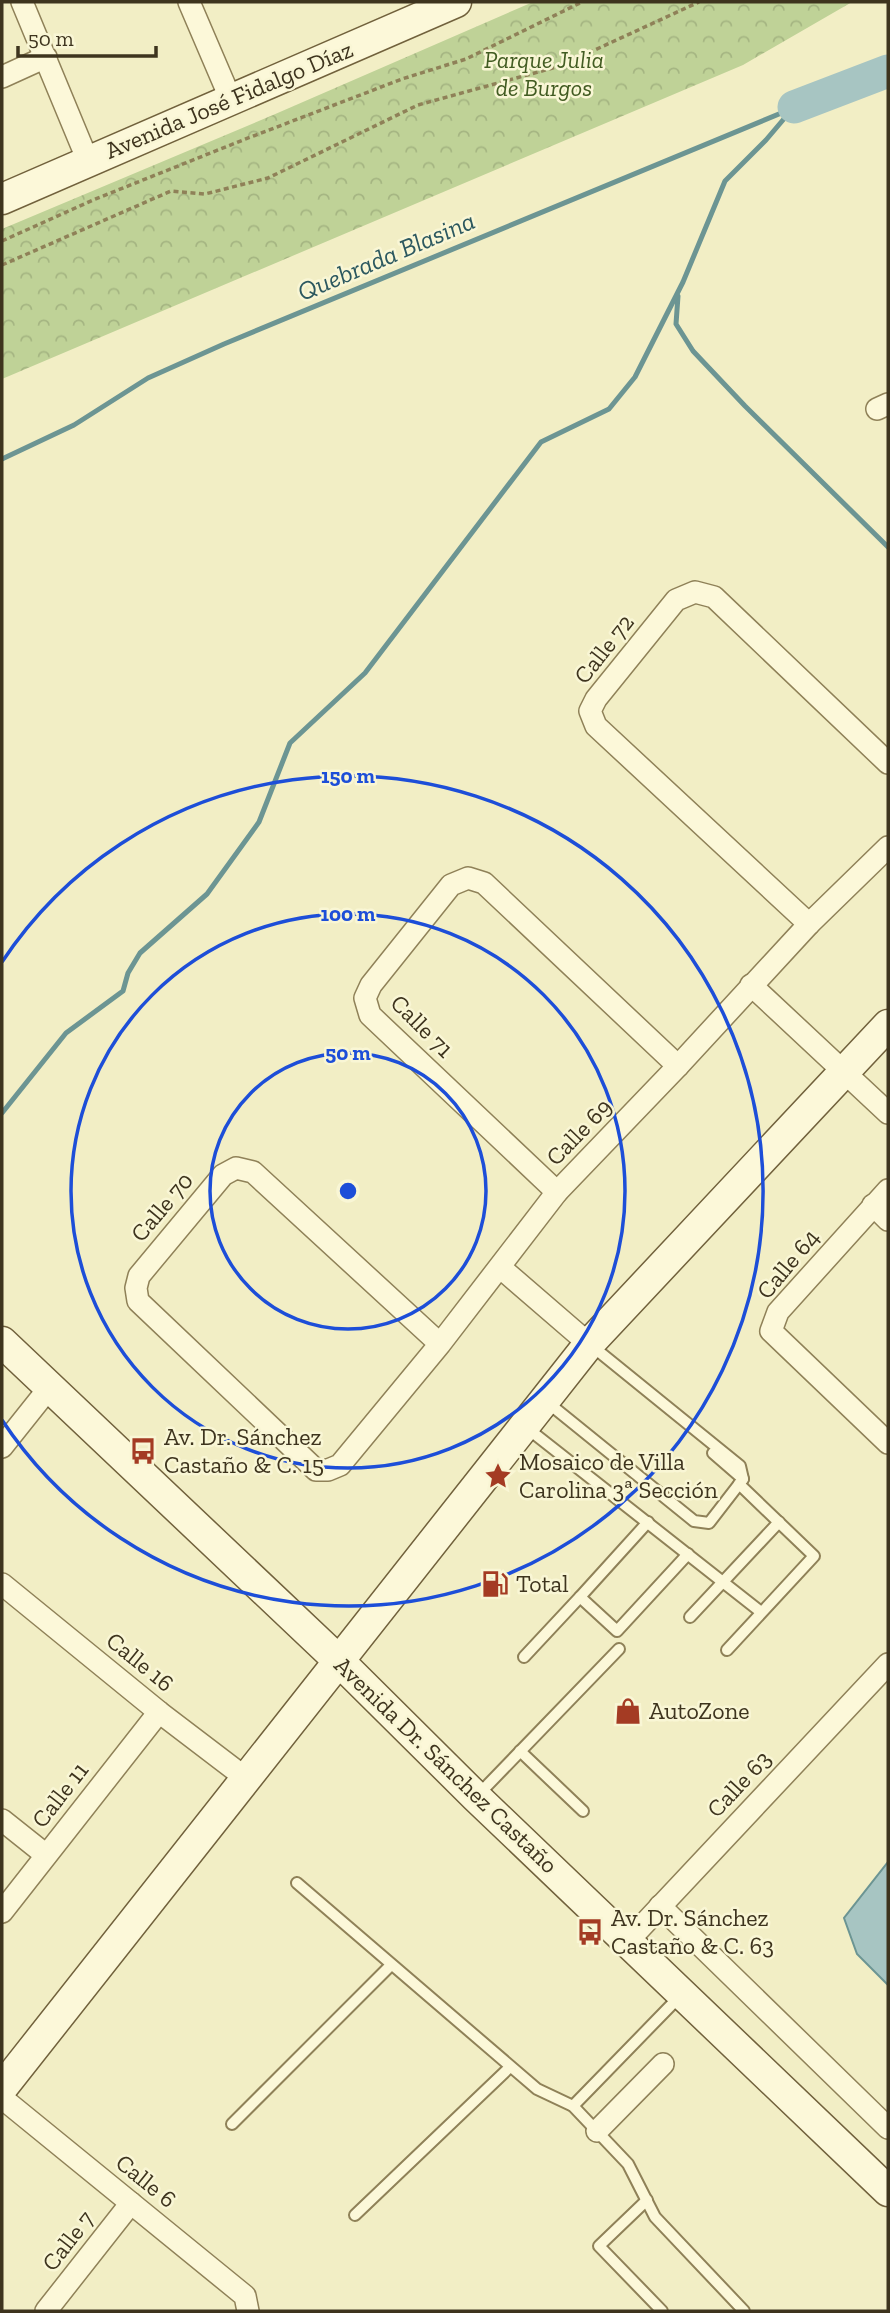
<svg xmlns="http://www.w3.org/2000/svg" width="890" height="2313" font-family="'Zilla Slab',serif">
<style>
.park{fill:url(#park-crowns)}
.water{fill:#a7c5c2;stroke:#6c9593;stroke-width:2}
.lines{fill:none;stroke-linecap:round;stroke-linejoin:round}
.stream{stroke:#6c9593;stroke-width:5}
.river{stroke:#a7c5c2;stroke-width:33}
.lane-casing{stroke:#8f8158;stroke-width:14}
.street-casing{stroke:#8f8158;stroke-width:24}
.secondary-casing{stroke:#71613c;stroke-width:33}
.path{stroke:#8f8158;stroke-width:3.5;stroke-dasharray:5 3.5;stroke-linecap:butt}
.lane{stroke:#fcf8d9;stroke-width:10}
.street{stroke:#fcf8d9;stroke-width:21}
.secondary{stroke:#fcf8d9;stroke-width:30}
.ring{fill:none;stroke:#1d4ed8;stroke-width:3.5}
.labels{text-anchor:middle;stroke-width:5;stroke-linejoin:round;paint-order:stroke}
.park-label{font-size:24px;font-style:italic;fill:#425c22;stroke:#f9f6d5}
.street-label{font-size:24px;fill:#3e341e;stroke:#f9f6d5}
.poi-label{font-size:24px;fill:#3e341e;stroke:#f9f6d5;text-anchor:start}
.water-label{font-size:26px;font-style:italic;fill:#2c585f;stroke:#f9f6d5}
.centre{fill:#1d4ed8;stroke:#f9f6d5;stroke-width:3.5}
.ring-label{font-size:21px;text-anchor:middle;font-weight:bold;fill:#1d4ed8;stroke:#f9f6d5;stroke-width:5;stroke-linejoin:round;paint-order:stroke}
</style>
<defs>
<pattern id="park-crowns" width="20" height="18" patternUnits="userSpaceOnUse" patternTransform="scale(1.75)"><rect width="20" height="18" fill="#bfd297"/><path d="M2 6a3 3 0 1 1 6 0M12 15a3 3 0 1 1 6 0" fill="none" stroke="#a5b582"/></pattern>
</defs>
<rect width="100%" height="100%" fill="#f2eec5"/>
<polygon class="park" points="533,2 852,2 743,65 2,379 2,229 273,115"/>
<polygon class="water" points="888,1862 888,1985 857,1954 844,1918"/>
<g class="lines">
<g class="stream">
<polyline points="678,296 676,324 693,351 745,406 888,547"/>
<polyline points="2,459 74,425 148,378 224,344 791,109"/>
<polyline points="2,1113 66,1033 123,991 128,973 140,953 207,894 259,822 290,743 365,673 541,442 609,409 635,377 683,282 725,181 766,140 794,107"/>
</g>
<polyline class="river" points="794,107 888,71"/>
<defs>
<g id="lane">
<polyline points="547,1402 694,1521 709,1523 743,1479 740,1466 592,1346"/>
<polyline points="527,1428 761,1612"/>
<polyline points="713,1453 743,1479"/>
<polyline points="648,1522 580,1597 617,1631 688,1554"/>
<polyline points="690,1617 779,1522"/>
<polyline points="727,1650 814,1556 739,1484"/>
<polyline points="524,1657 580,1597"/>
<polyline points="520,1751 583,1811"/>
<polyline points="478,1795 619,1649"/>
<polyline points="297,1883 537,2089 573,2106 628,2164 655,2217 744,2311"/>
<polyline points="573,2106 681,1995"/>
<polyline points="232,2124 391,1965"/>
<polyline points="647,2200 599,2246 662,2311"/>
<polyline points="355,2215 510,2067"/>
</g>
<g id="street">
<polyline points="22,2 88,161"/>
<polyline points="189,2 231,100"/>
<polyline points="2,77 46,57"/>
<polyline points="877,409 888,404"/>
<polyline points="809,924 596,726 590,711 596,699 676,600 695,592 714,597 888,763"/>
<polyline points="751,985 888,1113"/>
<polyline points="888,1190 778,1312 771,1331 888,1443"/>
<polyline points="557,1192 370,1015 365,998 371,985 451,885 468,878 484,883 678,1066"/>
<polyline points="873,1205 888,1220"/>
<polyline points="501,1268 589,1344"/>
<polyline points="440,1344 253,1172 236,1168 223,1175 139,1276 136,1288 138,1301 316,1470 328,1470 340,1465 440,1344 557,1192 678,1066 809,924 888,847"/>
<polyline points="2,1447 49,1388"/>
<polyline points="2,1584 159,1712 247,1779"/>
<polyline points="2,1820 46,1855"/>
<polyline points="660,1906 888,2128"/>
<polyline points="2,1912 159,1712"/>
<polyline points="628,1941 888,1664"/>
<polyline points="2,2098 245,2296 248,2311"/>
<polyline points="597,2131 663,2064"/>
<polyline points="46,2311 131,2203"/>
</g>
<g id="secondary">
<polyline points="2,199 456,2"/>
<polyline points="2,1342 340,1662 476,1797 888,2191"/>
<polyline points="2,2088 589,1344 888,1025"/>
</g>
</defs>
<use href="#lane" class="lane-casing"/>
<use href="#street" class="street-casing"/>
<use href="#secondary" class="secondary-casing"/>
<g class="path">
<polyline points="2,241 93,200 243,140 402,79 466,59 582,2"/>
<polyline points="2,265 171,191 205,194 268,178 418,105 560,66 699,2"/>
</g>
<use href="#lane" class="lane"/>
<use href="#street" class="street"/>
<use href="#secondary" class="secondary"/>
</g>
<g class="ring">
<circle cx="348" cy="1191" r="138"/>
<circle cx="348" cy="1191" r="277"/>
<path d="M2 962A415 415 0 1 1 2 1420"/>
</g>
<defs>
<symbol id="bus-bare" viewBox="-9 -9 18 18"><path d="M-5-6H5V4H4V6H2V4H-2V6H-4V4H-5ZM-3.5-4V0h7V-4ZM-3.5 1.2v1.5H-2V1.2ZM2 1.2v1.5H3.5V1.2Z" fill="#a43b23" stroke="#f9f6d5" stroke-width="2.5" paint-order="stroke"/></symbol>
<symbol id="sight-bare" viewBox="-9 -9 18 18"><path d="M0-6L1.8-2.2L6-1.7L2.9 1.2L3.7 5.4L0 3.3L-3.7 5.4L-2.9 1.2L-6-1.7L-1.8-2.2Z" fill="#a43b23" stroke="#f9f6d5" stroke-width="2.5" paint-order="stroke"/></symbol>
<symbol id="fuel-bare" viewBox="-9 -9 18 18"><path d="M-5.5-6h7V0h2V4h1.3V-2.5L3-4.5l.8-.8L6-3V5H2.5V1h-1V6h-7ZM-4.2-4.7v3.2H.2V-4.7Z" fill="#a43b23" stroke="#f9f6d5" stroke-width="2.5" paint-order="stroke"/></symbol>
<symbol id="shop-bare" viewBox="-9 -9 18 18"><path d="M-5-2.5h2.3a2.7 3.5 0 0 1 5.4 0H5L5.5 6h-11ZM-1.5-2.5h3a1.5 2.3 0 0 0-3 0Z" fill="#a43b23" stroke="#f9f6d5" stroke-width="2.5" paint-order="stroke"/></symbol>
</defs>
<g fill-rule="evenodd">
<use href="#bus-bare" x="124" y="1432" width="38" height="38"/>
<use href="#sight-bare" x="479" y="1457" width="38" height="38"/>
<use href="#fuel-bare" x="476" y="1565" width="38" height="38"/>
<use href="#shop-bare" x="609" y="1692" width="38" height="38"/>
<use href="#bus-bare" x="571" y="1913" width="38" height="38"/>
</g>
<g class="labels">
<g class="park-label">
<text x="544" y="68">Parque Julia<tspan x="544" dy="28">de Burgos</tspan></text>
</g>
<g class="street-label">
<text transform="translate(229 100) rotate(-23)" y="8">Avenida José Fidalgo Díaz</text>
<text transform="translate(604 649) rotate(-52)" y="8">Calle 72</text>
<text transform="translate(422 1026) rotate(45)" y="8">Calle 71</text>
<text transform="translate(579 1132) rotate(-46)" y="8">Calle 69</text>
<text transform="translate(162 1207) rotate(-50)" y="8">Calle 70</text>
<text transform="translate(788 1264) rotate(-50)" y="8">Calle 64</text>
<text transform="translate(140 1662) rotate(39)" y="8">Calle 16</text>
<text transform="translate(446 1765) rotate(44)" y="8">Avenida Dr. Sánchez Castaño</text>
<text transform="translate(739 1784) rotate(-47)" y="8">Calle 63</text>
<text transform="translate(60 1795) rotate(-52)" y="8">Calle 11</text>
<text transform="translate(146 2181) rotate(39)" y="8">Calle 6</text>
<text transform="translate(68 2241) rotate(-52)" y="8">Calle 7</text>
</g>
<g class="poi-label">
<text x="164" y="1445">Av. Dr. Sánchez<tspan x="164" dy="28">Castaño &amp; C. 15</tspan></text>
<text x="519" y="1470">Mosaico de Villa<tspan x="519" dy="28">Carolina 3ª Sección</tspan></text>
<text x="516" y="1592">Total</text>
<text x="649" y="1719">AutoZone</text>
<text x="611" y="1926">Av. Dr. Sánchez<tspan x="611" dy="28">Castaño &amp; C. 63</tspan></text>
</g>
<g class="water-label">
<text transform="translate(386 256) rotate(-23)" y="9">Quebrada Blasina</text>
</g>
</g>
<circle cx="348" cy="1191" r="10" class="centre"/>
<g class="ring-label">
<text x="348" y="783">150 m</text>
<text x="348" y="921">100 m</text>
<text x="348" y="1060">50 m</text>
</g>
<rect width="890" height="2313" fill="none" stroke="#3e341e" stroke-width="7"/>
<path d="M18 46v10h138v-10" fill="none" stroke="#3e341e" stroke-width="3.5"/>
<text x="28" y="46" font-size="21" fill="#3e341e" stroke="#f9f6d5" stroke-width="5" paint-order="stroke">50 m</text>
</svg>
